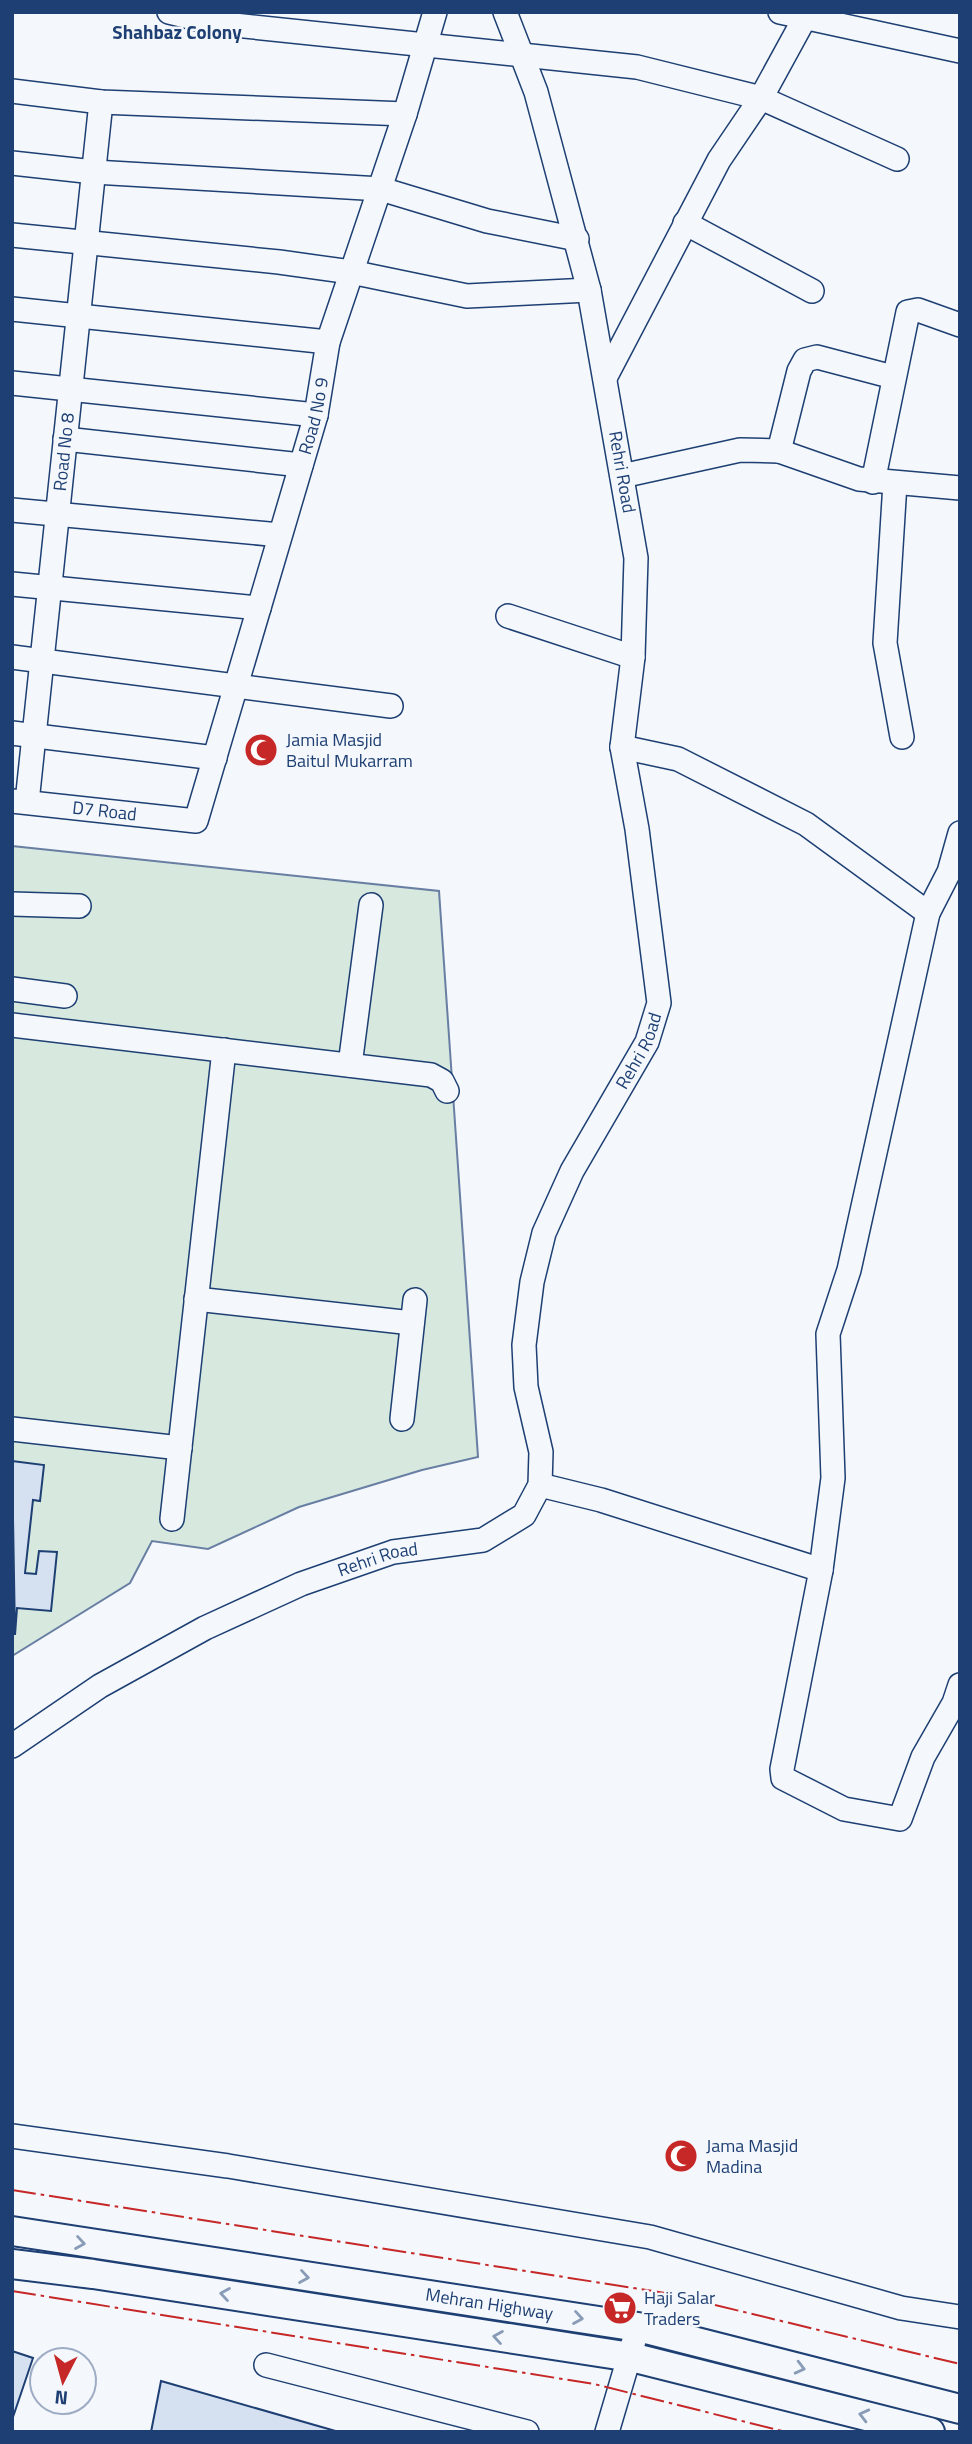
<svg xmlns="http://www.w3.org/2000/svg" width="972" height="2444" font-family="'Titillium Web',sans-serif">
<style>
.green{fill:#d7e8df;stroke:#687fa3;stroke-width:2}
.building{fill:#d5e0f0;stroke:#1d3f73;stroke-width:2}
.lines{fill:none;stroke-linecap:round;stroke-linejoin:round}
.minor-casing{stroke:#1d3f73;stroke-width:26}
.major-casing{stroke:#1d3f73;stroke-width:32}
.minor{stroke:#f4f7fb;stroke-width:23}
.major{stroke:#f4f7fb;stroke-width:28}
.power{stroke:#c62828;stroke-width:2;stroke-dasharray:24 5 3.5 5;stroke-linecap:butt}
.oneway{stroke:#889bb7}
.labels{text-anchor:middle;stroke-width:5;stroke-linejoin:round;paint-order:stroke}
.street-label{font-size:18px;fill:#1d3f73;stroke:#f4f7fb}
.poi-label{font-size:18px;fill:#1d3f73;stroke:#f4f7fb;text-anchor:start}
.neighbourhood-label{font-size:19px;font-weight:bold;fill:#1d3f73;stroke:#f4f7fb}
</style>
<rect width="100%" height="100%" fill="#f4f7fb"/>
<polygon class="green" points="12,846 439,891 478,1457 422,1470 299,1507 208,1549 152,1541 130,1583 12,1656"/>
<g class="building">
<polygon points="12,1461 44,1465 40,1501 33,1500 25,1573 36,1574 39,1551 57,1552 51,1611 17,1608 15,1635"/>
<polygon points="12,2351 33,2358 12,2420"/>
<polygon points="161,2381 339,2432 151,2432"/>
</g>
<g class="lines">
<defs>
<g id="minor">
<polyline points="169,12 215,23 637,67 761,98 897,159"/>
<polyline points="780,12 960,51"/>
<polyline points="12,91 101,102 405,114"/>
<polyline points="12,163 94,172 381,189 487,221 577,239"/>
<polyline points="685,223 812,291"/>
<polyline points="12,235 279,262 351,272 467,296 589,290"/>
<polyline points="12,309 328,342"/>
<polyline points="605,378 719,160 761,98 808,12"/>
<polyline points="12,383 316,415"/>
<polyline points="65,439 301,465"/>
<polyline points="779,451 799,371 805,360 817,357 893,377"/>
<polyline points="622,476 740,450 779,451 859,479 960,488"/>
<polyline points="873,482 908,312 918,310 960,325"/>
<polyline points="895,483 885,643 902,737"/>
<polyline points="12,510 280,535"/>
<polyline points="12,584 259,608"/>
<polyline points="508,616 633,657"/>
<polyline points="12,657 391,706"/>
<polyline points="12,733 215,758"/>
<polyline points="622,747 678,759 806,824 928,913"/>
<path id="s1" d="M12 801 196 821 316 415 328 342 405 114 435 12"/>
<path id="s2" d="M27 802 101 102"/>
<polyline points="960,833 949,872 928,913 849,1270 828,1334 833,1478 821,1570 782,1769 783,1778 844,1809 900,1819 923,1757 954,1703 960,1685"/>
<polyline points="12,904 79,906"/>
<polyline points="12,989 65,996"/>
<polyline points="12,1025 431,1075 442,1081 447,1091"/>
<polyline points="350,1065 371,905"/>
<polyline points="196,1299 412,1323"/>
<polyline points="402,1419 415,1300"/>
<polyline points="12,1429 180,1448"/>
<polyline points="540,1485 601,1500 821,1570"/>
<polyline points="172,1519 224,1050"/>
<path id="s3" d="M12 1746 100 1686 205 1628 301 1584 393 1552 483 1540 524 1515 540 1485 541 1452 526 1387 524 1345 532 1282 544 1233 572 1171 647 1042 659 1003 637 829 622 747 633 657 636 558 589 290 536 92 505 12"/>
<polyline points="12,2136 228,2166 650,2237 901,2308 960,2317"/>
<polyline points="266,2365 527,2432"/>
<polyline points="607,2432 638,2327"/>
</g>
<g id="major">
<path id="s4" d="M12 2231 638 2327 960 2409"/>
<polyline points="12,2264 93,2274 631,2357 930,2432"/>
</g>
</defs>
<use href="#minor" class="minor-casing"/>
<use href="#major" class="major-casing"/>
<use href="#minor" class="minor"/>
<use href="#major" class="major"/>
<g class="power">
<polyline points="12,2190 665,2293 960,2364"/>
<polyline points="12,2291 594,2384 786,2432"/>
</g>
</g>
<defs><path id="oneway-chevron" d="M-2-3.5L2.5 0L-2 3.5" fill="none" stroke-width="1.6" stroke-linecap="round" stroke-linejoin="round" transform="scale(1.75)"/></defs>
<g class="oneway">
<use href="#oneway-chevron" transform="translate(80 2243) rotate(9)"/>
<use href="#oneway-chevron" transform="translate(304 2277) rotate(9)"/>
<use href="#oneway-chevron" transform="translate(225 2294) rotate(-171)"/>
<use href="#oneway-chevron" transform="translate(578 2318) rotate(9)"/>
<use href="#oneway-chevron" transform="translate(498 2337) rotate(-171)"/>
<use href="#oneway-chevron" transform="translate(800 2368) rotate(14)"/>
<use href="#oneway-chevron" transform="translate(864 2415) rotate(-166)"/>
</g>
<defs>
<symbol id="mosque-disc" viewBox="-11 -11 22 22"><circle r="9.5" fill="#c62828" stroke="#f4f7fb"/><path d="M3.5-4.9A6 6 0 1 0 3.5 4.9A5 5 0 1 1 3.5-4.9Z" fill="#fff"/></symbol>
<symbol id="supermarket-disc" viewBox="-11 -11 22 22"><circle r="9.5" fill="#c62828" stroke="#f4f7fb"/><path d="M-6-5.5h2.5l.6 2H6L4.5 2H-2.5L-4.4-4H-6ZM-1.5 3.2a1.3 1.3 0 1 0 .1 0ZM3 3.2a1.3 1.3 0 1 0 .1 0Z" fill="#fff"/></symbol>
</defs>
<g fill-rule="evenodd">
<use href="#mosque-disc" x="242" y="731" width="38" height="38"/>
<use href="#mosque-disc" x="662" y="2137" width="38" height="38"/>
<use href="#supermarket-disc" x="601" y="2289" width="38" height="38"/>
</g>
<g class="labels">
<g class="street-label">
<text dy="6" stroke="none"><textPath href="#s1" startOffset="607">Road No 9</textPath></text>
<text dy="6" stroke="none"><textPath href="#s2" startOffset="352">Road No 8</textPath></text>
<text transform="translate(622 472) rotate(80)" y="6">Rehri Road</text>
<text dy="6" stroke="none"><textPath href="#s1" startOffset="93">D7 Road</textPath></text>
<text dy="6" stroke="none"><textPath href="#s3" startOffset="1064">Rehri Road</textPath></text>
<text dy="6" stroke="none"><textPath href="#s3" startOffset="413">Rehri Road</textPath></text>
<text dy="6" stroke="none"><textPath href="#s4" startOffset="483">Mehran Highway</textPath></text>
</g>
<g class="poi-label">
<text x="286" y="746">Jamia Masjid<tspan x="286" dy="21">Baitul Mukarram</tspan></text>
<text x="706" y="2152">Jama Masjid<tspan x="706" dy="21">Madina</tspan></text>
<text x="644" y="2304">Haji Salar<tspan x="644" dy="21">Traders</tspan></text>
</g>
<g class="neighbourhood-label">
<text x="177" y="39">Shahbaz Colony</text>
</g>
</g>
<rect width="972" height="2444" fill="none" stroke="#1d3f73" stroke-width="28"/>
<g transform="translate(63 2381) rotate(186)"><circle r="33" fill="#f4f7fb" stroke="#9eadc5" stroke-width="2"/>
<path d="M0-5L12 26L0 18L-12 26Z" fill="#c62828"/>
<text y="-10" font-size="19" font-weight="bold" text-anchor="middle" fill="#1d3f73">N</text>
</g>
</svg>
